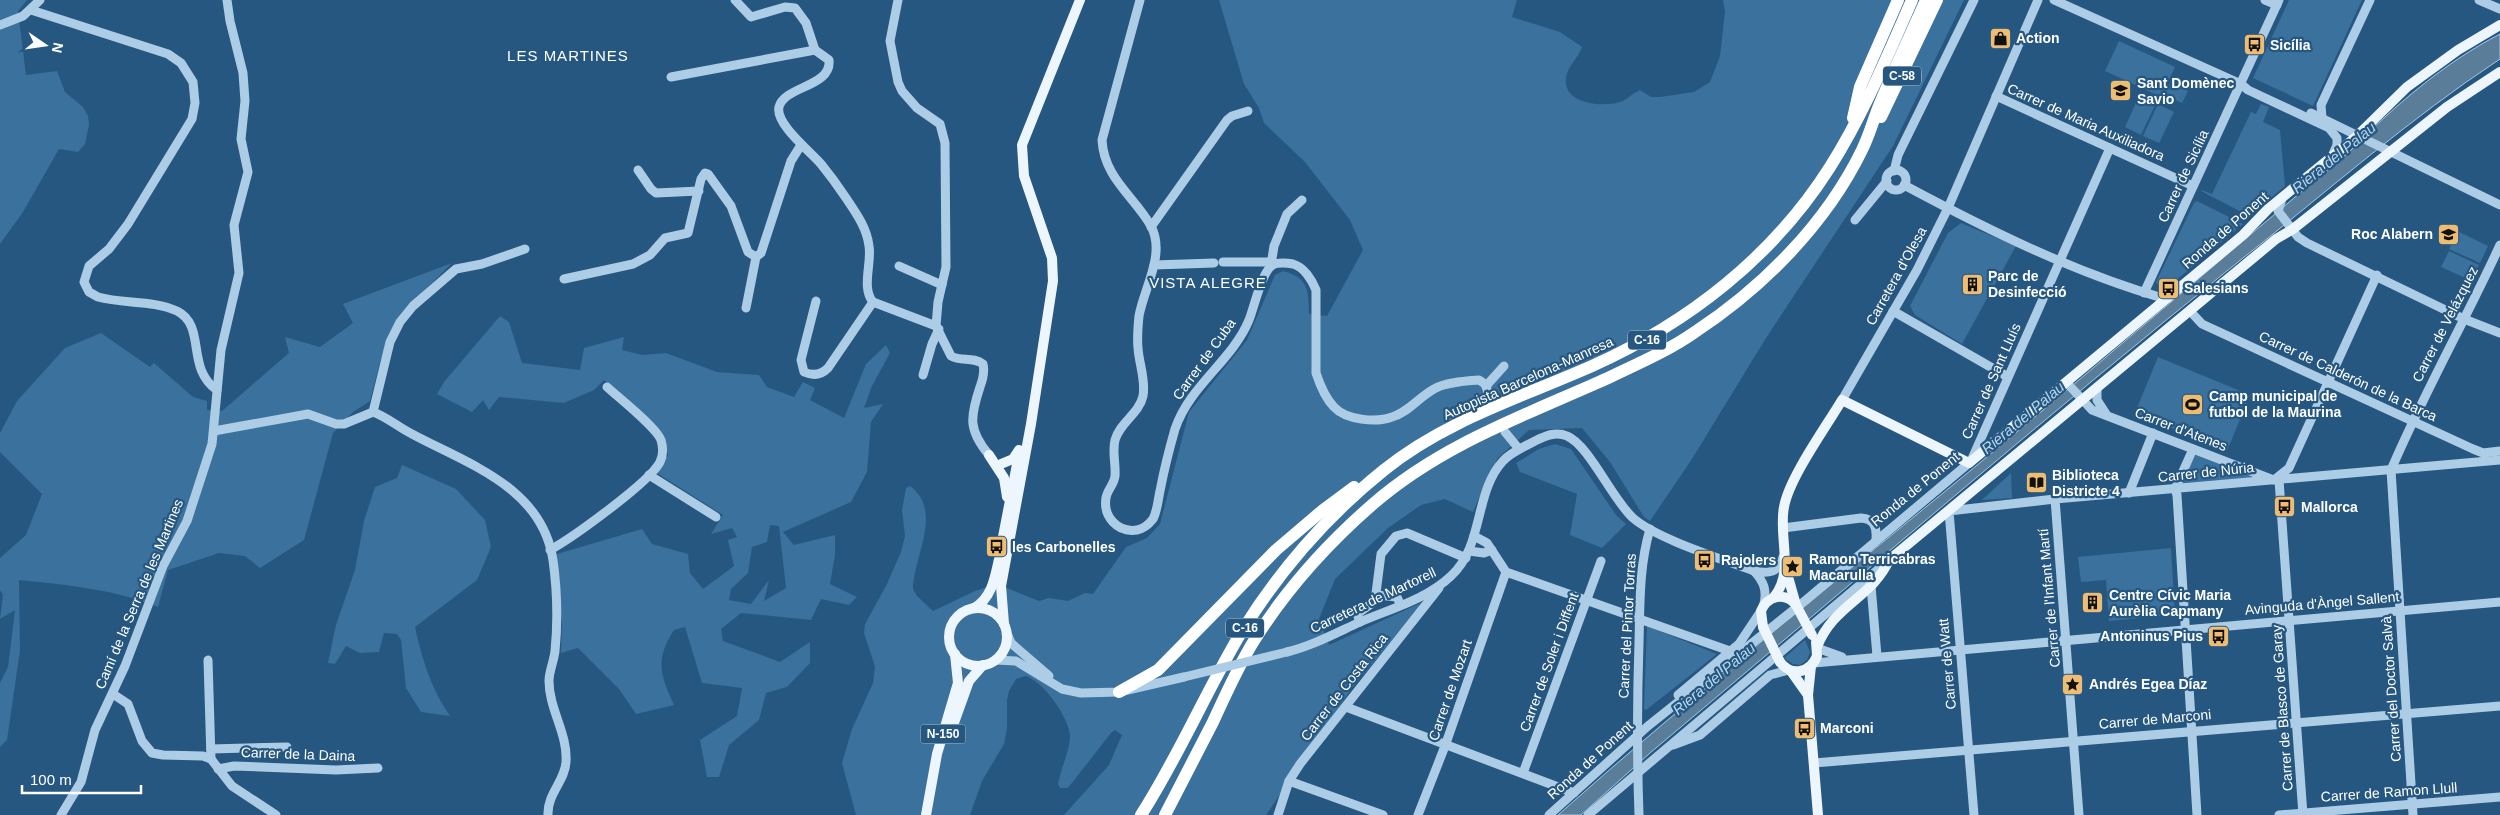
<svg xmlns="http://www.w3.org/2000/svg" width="2500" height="815" font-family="Helvetica,sans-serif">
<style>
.green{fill:#3a719d;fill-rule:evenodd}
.water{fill:#5a7d99;stroke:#a1c9e7}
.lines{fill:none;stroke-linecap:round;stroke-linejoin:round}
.minor-tunnel{stroke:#477093;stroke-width:9;stroke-dasharray:9 4.5;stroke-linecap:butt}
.minor{stroke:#adcde6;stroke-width:9}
.major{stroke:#edf5fd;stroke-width:10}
.highway{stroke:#fff;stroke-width:12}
.minor-bridge{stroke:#adcde6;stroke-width:9}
.major-bridge{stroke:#edf5fd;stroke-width:10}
.labels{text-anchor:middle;stroke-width:4.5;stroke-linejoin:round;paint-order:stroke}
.shield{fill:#265780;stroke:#becdd9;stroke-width:1}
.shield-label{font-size:12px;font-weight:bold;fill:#fff}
.poi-label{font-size:14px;font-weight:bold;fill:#fff;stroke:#265780;text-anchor:start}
.street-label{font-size:14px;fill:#fff;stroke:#265780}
.neighbourhood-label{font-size:15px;letter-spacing:1px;fill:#fff;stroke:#265780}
.water-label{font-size:15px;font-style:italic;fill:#b8d6ee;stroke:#265780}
</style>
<rect width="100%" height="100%" fill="#265780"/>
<g class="green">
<polygon points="0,0 27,0 18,11 26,75 57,71 65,92 83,107 88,116 89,125 85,144 78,152 59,149 23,212 0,244"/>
<path d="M1219 0H1517L1512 17 1560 32 1582 47C1578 59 1567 66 1566 79 1563 105 1606 108 1623 101 1628 98 1634 93 1640 90L1651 97H1660L1694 92 1710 82 1720 56 1725 12 1723 0H1964L1893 146 1766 338 1692 459 1650 521 1644 517 1610 462 1582 428 1529 430 1498 458 1490 472 1473 512 1445 499 1421 505 1388 528 1335 579 1319 619 1329 645 1425 601 1352 688 1266 815H1064L1109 765 1122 735 1115 730 1111 733 1068 788H1060L1058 784C1061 769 1068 754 1070 739 1072 721 1043 680 1025 676L1016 679 1009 691 1007 700V729L1004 744 982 781 970 815H856L842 763 852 729 873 683 875 667 864 633 865 624 886 586 901 552 905 536 902 510 906 488 910 486C944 511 913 557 913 589L917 596 933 611 975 591 997 584 1039 601 1049 598 1068 601 1085 593 1093 594 1126 547 1147 538 1160 524 1189 412 1247 340 1275 275 1283 271C1308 277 1309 291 1309 314L1327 316 1363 250 1350 220 1305 162 1264 123 1259 108 1244 84Z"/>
<polygon points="2289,0 2362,0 2313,106 2253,78"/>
<polygon points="2119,41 2175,67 2161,97 2105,71"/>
<polygon points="2170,83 2188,91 2182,103 2164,94"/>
<polygon points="2139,96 2156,103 2141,135 2125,127"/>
<polygon points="2158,104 2174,112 2159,143 2143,136"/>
<polygon points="2261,104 2269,107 2263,122 2280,130 2285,186 2249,216 2201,191 2201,190 2212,194 2251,112 2256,114"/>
<polygon points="2197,201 2243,224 2174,282 2164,290 2160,289 2156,282 2194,203"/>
<polygon points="1961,223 2016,246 1962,344 1915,315 1910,306 1948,233"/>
<polygon points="2457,231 2488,246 2480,263 2449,249"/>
<polygon points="2449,251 2479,265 2472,281 2441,267"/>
<path d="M452 263 400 315 380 362 370 401 353 412 333 433 304 540 260 568 245 556 219 553 168 570 158 607C114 589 66 585 19 580L20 650 7 740 0 747V683L8 667 15 610 0 619 3 595 0 590V558L26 535 42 494 0 452V433L17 401 65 348 101 333 150 367 154 363 193 397 207 401V410L222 411 289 353 285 337 320 347 353 323 343 304Z"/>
<path d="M500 316 509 322 522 363 580 370 584 348 624 337 622 350 642 355 666 353 717 372 759 375 767 387 794 397 803 382 815 388 810 400 844 418 866 364 886 345 890 353 872 386 864 408 883 404 871 422 867 472 851 502 783 532 794 545 835 535V555L830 584 857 597 849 605 821 599 811 620 741 613 721 629 723 641 780 662 810 642V663L787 687 766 693 759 720 729 745 719 777H707L700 740 737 716 742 688 702 683 685 627 674 630C655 659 660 675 674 705L636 714 619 689 578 648 561 653 562 622 557 554 642 529 652 544 688 554 690 573 703 589 734 566 728 540 737 537 732 528 711 534 723 515 657 473 668 455 663 436 604 380 594 390 564 403 499 397 489 410 483 400 472 412 437 394 444 382ZM770 525 779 526 786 588 764 601 769 580 751 604 729 600 731 589 748 573 752 547 767 542Z"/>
<polygon points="2158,357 2250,395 2227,451 2135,413"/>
<polygon points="1555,444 1571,449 1616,515 1626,524 1602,548 1570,535 1577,494 1520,472 1516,463 1539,449"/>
<polygon points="2196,454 2262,477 2181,483"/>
<path d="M402 465 456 489 485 520 491 547 477 580 415 627C422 659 431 689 450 716L421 712 406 688 401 640 397 634 384 633 379 652 360 653 346 646 335 664 328 663 336 625 355 570 364 521 375 487 397 478Z"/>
<polygon points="2011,473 2012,498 1982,500"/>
<polygon points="2171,548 2175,615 2109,621 2106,580 2081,582 2078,557"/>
<polygon points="1647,626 1717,654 1646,710 1644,709"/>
<polygon points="1805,640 1810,652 1807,660 1800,665 1793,664 1784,658"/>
</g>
<path class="water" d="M2500 34V59C2409 119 2328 191 2243 258 2042 419 1847 588 1650 753L1581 815H1558C1694 694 1836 581 1976 466 2102 362 2225 255 2350 151 2394 106 2444 63 2500 34Z"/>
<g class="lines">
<polyline class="minor-tunnel" points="1488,392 1504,429"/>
<g class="minor">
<path d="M735 0 751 17 785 7 795 8 806 23 815 50 829 60C832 87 784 86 779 107 775 124 811 152 821 164 830 175 838 186 846 198 856 213 867 228 869 246 872 263 861 288 873 302L936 326 951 356C961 362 973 356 983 364 985 372 983 379 980 387 970 417 968 430 989 455"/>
<polyline points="898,0 890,41 898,82 902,91 917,108 940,124 945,143 946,267 938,302 936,326"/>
<path d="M1140 0 1102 140C1104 178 1134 196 1151 226 1166 254 1144 288 1139 316 1138 326 1137 338 1138 348 1139 364 1146 380 1143 396 1139 414 1120 422 1115 440 1112 452 1116 464 1115 476 1114 485 1107 490 1106 498 1103 516 1117 533 1137 530 1143 529 1149 524 1153 519 1157 512 1158 500 1160 491 1164 470 1169 450 1175 429 1190 385 1232 361 1249 320 1254 308 1262 270 1273 265 1277 262 1288 263 1293 264 1304 267 1312 280 1316 290V373C1320 385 1325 398 1334 407 1346 420 1376 423 1392 417 1409 412 1419 397 1434 389 1445 382 1466 381 1479 380L1485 384 1488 392"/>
<polyline points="2054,0 2241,84 2248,90 2329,128 2337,138 2337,145 2333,154"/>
<polyline points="2265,0 2277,5"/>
<polyline points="2479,0 2500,9"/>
<path d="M31 10 168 54 181 63 193 82 195 103 192 119 128 224 109 249 89 266 84 282 89 292 98 297C123 304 153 300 177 311 207 326 185 368 217 390"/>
<polyline points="0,25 23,16 40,0"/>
<polyline points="671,77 815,50"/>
<polyline points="1996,96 2193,186"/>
<polyline points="2311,113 2500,205"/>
<polyline points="2322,118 2321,105 2370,0"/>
<polyline points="638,170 651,189 656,193 699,191"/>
<circle cx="1896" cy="180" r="10"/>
<polyline points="1894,171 1898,155 1974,0"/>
<path d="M1904 185C1988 230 2075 273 2166 299"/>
<polyline points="2282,199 2278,211 2298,237 2307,243 2464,319 2500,333"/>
<polyline points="1855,220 1887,181"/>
<polyline points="1151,227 1227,120 1232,116 1248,111"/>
<polyline points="1223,262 1271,262"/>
<polyline points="1154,265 1214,263"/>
<polyline points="1271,265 1274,246 1287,214 1302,200"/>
<polyline points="899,266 942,285"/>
<polyline points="564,279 633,264 650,255 665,238 688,233 701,179 705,173 708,174 731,206 748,252 756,257"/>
<polyline points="2144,293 2279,0"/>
<path d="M816 301 803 352 801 360 804 372C813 376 821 375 828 368L873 302"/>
<polyline points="746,308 756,257 761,253 791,161 801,145"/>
<polyline points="1893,311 2008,377"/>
<polyline points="2190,311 2202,324 2473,449 2483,453 2500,451"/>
<polyline points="923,375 932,344 939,329"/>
<polyline points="2066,382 2092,410 2271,479"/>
<polyline points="1486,386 1504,366"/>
<polyline points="2097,388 2097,400 2106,414"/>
<polyline points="1842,400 1917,270 1948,208 2038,0"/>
<polyline points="373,412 390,342 400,322 413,306 456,269 482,264 525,249"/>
<path d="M214 431 308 414 336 424H344L373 412C387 417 398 427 412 434 468 464 542 487 553 560 557 589 558 621 555 651 554 661 549 671 549 681 549 709 568 734 566 762 565 781 547 794 548 815"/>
<polyline points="1505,432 1519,449"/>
<polyline points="2193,449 2175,489 2177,495 2197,815"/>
<polyline points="1971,461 2110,148"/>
<polyline points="649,475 716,517"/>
<polyline points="2274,480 2289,468 2377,275"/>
<polyline points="2279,480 2303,815"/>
<polyline points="2129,493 2153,433"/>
<polyline points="2055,499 2079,815"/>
<path d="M1783 528 1861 518C1874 519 1877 527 1876 539"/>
<polyline points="1474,536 1487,543 1506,572 1730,651"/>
<path d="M550 550C572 538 650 482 660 462 663 456 663 447 661 440 656 427 619 398 607 387"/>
<polyline points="1469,551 1484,553 1492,550"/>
<path d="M1754 571C1764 582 1767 590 1764 604"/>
<polyline points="1871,586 1877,656"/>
<polyline points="1377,595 1397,597 1400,604"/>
<polyline points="1360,622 1357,614 1375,601 1381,554 1396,536 1407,533 1466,558"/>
<polyline points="1007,633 1011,643 1049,676"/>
<polyline points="1817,648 1842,657"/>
<path d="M1287 652C1312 646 1336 633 1360 622 1390 609 1427 599 1451 576 1484 546 1474 492 1503 461 1511 452 1524 447 1535 441 1545 436 1556 431 1567 436 1589 445 1612 499 1633 518 1657 539 1722 559 1754 571 1768 574 1779 573 1783 557"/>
<polyline points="208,660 211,759"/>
<polyline points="995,660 1016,661 1062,689 1081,693 1119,692 1184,677"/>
<polyline points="1814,663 2500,602"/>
<polyline points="113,694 128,704 142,741 152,753 163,755 203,756 211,759 232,786 276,815"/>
<polyline points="1678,695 1739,644 1761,611"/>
<polyline points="1346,707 1574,793"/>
<polyline points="1673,745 1700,735 1770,675 1789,670"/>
<polyline points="211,749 287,747"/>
<polyline points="1814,763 2500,706"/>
<polyline points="218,769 234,766 336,770 378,768"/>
<polyline points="1523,773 1601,561"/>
<polyline points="1289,781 1383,815"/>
<polyline points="61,815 81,782 95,730 125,666 163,566 187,521 212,444 221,350 239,273 234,225 248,172 241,139 245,101 243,73 230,21 227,0"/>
<polyline points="1278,815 1289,781 1300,764 1439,588"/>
<polyline points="1418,815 1445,746 1506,572"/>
<polyline points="1549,815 1648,726 1806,600 1969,463"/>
<polyline points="1588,815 1887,562"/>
<path d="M1639 815C1637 758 1637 701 1639 643 1640 605 1639 566 1650 529"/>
<polyline points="1974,815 1949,511 2055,499 2500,460"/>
<polyline points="2279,815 2500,797"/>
<path d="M2413 815 2391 470C2424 393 2465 321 2500 245"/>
</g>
<g class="major">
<polyline points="989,455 1004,478 1007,497"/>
<polyline points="1001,464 1013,459 1019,450"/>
<polyline points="1002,542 1019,454"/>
<polyline points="1787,573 1796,605"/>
<path d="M1774 597C1795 572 1778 536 1784 507 1789 478 1826 427 1842 400L1969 463 2243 235 2268 209 2357 136 2407 87 2458 50 2500 25"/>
<circle cx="978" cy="637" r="29"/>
<path d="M974 608C992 598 995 577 999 559"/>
<polyline points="1004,624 1001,586 1031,424 1053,281 1052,258 1024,176 1022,145 1080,0"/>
<path d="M1763 627 1761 611C1767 596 1785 591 1796 605"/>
<path d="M1817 647C1833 605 1872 598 1889 560L2276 239 2293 229 2447 107 2500 72"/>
<path d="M1780 662C1792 677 1810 673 1817 656L1816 642"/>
<polyline points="1811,666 1808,695 1818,815"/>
<polyline points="1791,671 1808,695"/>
<polyline points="951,731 969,681 983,665"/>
<polyline points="926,815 937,754 958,683 955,654"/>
</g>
<g class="highway">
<polyline points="1881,117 1937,0"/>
<polyline points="1853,118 1860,87 1898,0"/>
<polyline points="1119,692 1158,670 1276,550 1323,510 1354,487"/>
<path d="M1141 815C1179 756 1206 691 1242 631 1280 570 1328 515 1384 470 1444 421 1522 397 1592 366 1688 323 1773 257 1830 167 1863 115 1887 57 1912 0"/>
<path d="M1165 815C1181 784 1197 753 1213 722 1225 696 1237 669 1252 644 1284 592 1327 544 1373 504 1442 444 1526 415 1608 378 1637 364 1668 351 1695 332 1763 287 1826 224 1862 150 1870 134 1874 117 1881 101 1895 67 1911 34 1926 0"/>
</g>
<polyline class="minor-bridge" points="1184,677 1287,652"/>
<g class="major-bridge">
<polyline points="1796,605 1812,635"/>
<polyline points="1763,627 1780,662"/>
</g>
</g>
<defs>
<symbol id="shop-square" viewBox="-11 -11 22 22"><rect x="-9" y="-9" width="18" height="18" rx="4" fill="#efbd71" stroke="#265780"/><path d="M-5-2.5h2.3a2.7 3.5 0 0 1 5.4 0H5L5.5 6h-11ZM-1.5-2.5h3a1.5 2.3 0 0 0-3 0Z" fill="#111"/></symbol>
<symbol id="bus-square" viewBox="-11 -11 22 22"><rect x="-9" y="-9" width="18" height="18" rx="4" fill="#efbd71" stroke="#265780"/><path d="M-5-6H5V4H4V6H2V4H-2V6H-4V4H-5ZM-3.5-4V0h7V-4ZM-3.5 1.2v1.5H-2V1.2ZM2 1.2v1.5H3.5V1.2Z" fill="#111"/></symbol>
<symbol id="school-square" viewBox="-11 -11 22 22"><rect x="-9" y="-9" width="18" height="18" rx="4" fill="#efbd71" stroke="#265780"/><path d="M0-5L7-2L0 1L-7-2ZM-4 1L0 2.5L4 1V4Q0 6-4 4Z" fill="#111"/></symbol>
<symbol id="building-square" viewBox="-11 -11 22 22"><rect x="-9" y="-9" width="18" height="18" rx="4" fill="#efbd71" stroke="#265780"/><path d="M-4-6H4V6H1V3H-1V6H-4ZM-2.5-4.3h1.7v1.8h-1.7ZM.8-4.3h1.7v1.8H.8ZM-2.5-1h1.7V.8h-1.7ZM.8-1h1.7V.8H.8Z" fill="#111"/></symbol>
<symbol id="stadium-square" viewBox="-11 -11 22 22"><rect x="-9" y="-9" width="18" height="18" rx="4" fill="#efbd71" stroke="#265780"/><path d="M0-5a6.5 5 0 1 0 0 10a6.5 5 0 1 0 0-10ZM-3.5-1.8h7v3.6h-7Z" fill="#111"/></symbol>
<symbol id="library-square" viewBox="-11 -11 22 22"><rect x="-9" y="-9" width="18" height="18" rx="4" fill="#efbd71" stroke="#265780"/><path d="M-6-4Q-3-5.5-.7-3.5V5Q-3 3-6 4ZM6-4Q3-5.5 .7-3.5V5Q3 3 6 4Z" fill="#111"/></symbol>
<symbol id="sight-square" viewBox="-11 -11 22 22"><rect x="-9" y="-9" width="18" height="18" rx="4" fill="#efbd71" stroke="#265780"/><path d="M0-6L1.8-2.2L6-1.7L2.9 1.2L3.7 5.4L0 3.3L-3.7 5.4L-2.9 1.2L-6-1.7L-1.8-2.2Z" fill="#111"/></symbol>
</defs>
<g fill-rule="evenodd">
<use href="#shop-square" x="1988" y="26" width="25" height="25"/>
<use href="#bus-square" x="2242" y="32" width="25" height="25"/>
<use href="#school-square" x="2108" y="78" width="25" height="25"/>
<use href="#school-square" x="2436" y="222" width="25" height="25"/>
<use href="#building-square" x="1960" y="272" width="25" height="25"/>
<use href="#bus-square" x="2156" y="276" width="25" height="25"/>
<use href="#stadium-square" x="2180" y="392" width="25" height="25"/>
<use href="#library-square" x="2024" y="470" width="25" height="25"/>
<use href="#bus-square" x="2272" y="494" width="25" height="25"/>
<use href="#bus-square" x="984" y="534" width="25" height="25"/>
<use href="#bus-square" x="1692" y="548" width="25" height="25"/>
<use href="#sight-square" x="1780" y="554" width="25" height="25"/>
<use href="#building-square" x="2080" y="590" width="25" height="25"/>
<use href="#bus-square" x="2206" y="624" width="25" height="25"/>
<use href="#sight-square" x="2060" y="672" width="25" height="25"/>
<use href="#bus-square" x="1792" y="716" width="25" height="25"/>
</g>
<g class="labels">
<g class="shield">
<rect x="1883" y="66.5" width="38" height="19" rx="4"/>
<rect x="1628" y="330.5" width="38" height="19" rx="4"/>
<rect x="1226" y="618.5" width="38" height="19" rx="4"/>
<rect x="920.5" y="724.5" width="45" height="19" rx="4"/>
</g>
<g class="shield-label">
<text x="1902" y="80">C-58</text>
<text x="1647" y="344">C-16</text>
<text x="1245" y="632">C-16</text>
<text x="943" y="738">N-150</text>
</g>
<g class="poi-label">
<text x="2016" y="43">Action</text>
<text x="2270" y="50">Sicília</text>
<text x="2137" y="88">Sant Domènec<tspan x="2137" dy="16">Savio</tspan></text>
<text x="2433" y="239" text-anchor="end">Roc Alabern</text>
<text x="1988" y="281">Parc de<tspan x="1988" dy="16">Desinfecció</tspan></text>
<text x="2184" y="293">Salesians</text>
<text x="2209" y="401">Camp municipal de<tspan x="2209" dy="16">futbol de la Maurina</tspan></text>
<text x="2052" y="480">Biblioteca<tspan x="2052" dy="16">Districte 4</tspan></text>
<text x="2301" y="512">Mallorca</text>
<text x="1012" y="552">les Carbonelles</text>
<text x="1809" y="564">Ramon Terricabras<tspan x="1809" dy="16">Macarulla</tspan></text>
<text x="1721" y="565">Rajolers</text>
<text x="2109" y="600">Centre Cívic Maria<tspan x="2109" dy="16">Aurèlia Capmany</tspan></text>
<text x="2203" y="641" text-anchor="end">Antoninus Pius</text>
<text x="2089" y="689">Andrés Egea Díaz</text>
<text x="1820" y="733">Marconi</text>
</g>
<g class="street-label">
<text transform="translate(2086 122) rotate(24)" y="5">Carrer de Maria Auxiliadora</text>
<text transform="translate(2183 176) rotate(-65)" y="5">Carrer de Sicília</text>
<text transform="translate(2225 230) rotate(-41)" y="5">Ronda de Ponent</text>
<text transform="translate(1896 276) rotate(-61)" y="5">Carretera d'Olesa</text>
<text transform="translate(2445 324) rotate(-63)" y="5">Carrer de Velázquez</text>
<text transform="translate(1204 359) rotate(-54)" y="5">Carrer de Cuba</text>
<text transform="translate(2348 376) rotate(25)" y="5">Carrer de Calderón de la Barca</text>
<text transform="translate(1528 378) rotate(-24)" y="5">Autopista Barcelona-Manresa</text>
<text transform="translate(1991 381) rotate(-66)" y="5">Carrer de Sant Lluís</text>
<text transform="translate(2181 429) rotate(21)" y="5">Carrer d'Atenes</text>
<text transform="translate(2206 472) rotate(-6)" y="5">Carrer de Núria</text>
<text transform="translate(1915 489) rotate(-39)" y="5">Ronda de Ponent</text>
<text transform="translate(139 594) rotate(-67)" y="5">Camí de la Serra de les Martines</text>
<text transform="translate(2049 598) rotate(-95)" y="5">Carrer de l'Infant Martí</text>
<text transform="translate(1373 600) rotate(-25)" y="5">Carretera de Martorell</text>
<text transform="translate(2322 603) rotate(-5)" y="5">Avinguda d'Àngel Sallent</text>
<text transform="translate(1627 626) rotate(-87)" y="5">Carrer del Pintor Torras</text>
<text transform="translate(1549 662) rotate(-70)" y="5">Carrer de Soler i Diffent</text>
<text transform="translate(1947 664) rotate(-95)" y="5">Carrer de Watt</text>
<text transform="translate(1344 687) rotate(-52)" y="5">Carrer de Costa Rica</text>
<text transform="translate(2391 689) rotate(-94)" y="5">Carrer del Doctor Salvà</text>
<text transform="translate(1450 690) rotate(-71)" y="5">Carrer de Mozart</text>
<text transform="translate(2282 708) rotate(-94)" y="5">Carrer de Blasco de Garay</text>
<text transform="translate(2155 719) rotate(-5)" y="5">Carrer de Marconi</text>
<text transform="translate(298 754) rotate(2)" y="5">Carrer de la Daina</text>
<text transform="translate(1590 760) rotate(-42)" y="5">Ronda de Ponent</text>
<text transform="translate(2389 792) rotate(-4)" y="5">Carrer de Ramon Llull</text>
</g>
<g class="neighbourhood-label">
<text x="568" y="61">LES MARTINES</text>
<text x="1208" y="288">VISTA ALEGRE</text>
</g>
<g class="water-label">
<text transform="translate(2334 158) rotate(-39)" y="5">Riera del Palau</text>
<text transform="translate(2023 418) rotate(-40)" y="5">Riera del Palau</text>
<text transform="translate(1714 679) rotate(-40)" y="5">Riera del Palau</text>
</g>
</g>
<g transform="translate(45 45) rotate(103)" stroke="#265780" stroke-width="4" paint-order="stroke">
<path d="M0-4L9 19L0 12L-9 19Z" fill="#ffffff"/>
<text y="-8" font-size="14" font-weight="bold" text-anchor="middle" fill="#ffffff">N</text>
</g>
<path d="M22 785v8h119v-8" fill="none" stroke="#ffffff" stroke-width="2.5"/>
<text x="30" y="785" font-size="15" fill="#ffffff" stroke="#265780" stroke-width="4" paint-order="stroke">100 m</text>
</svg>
